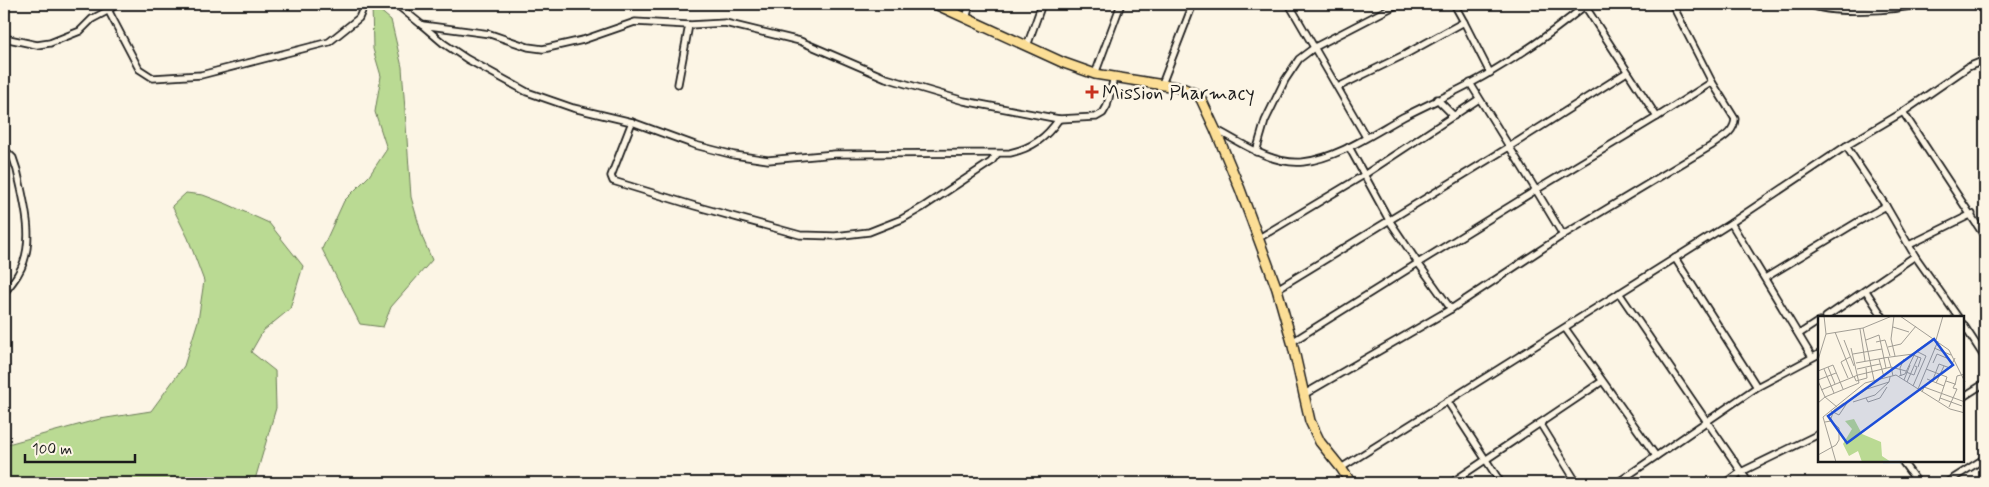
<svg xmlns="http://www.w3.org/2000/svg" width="1989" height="487" font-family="Mynerve,sans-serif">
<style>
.green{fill:#bada93;stroke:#6b7b58}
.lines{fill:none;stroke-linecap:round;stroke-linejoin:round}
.minor-casing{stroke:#1c1c1c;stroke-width:9}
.primary-casing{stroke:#1c1c1c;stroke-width:12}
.minor{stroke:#fcf5e5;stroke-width:5.5}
.primary{stroke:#fcde96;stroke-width:9}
.poi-dot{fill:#c8321e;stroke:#fcf5e5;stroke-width:2}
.labels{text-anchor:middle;stroke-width:5;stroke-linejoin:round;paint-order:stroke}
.poi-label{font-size:20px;fill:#1c1c1c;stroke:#fcf5e5;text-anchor:start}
.inset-river{fill:none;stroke:#add6f8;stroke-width:2.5}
.inset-road{fill:none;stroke:#a29e95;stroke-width:1}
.view{fill:#1d4ed8;fill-opacity:0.15;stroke:#1d4ed8;stroke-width:2.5}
.inset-edge{fill:none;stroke:#1c1c1c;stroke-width:2.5}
</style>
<rect width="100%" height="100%" fill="#fcf5e5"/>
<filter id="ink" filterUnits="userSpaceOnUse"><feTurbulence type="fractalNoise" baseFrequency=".02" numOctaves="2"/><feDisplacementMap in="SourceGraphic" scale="10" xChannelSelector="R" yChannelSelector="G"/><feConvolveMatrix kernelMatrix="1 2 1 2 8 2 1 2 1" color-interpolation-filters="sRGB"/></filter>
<g filter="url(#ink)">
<g class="green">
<polygon points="372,4 391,20 402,67 411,197 423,239 432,260 391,307 383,327 360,324 322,249 344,201 369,176 387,149 375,112 381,76 373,49"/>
<polygon points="186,193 203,195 227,204 269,223 303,266 290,309 263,331 251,352 275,371 276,408 254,483 4,483 4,445 100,419 151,411 184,366 198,321 204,281 188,238 172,206"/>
</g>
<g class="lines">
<defs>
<g id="minor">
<polyline points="105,4 139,69 153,78 201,75 329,42 359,18 365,4"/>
<polyline points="396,4 422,25 490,34 528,47 543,49 583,40 635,22 689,25 725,23 800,41 886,78 964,101 1059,119 1096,117 1103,113 1107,106 1114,77"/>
<polyline points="1289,4 1366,137"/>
<polyline points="1454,4 1464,22"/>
<path d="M1808 4C1835 15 1893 10 1921 4"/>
<polyline points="966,19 970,4"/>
<path d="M422 25 443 43 467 59 527 92 573 108 632 122 695 145 734 155 768 160 835 154 1010 153C1032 148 1046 138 1059 119"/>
<polyline points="4,38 37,45 50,43 80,31 92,19 109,10 116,4"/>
<polyline points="1027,46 1042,4"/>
<polyline points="1095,74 1121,4"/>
<polyline points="678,84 689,25"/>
<polyline points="1162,84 1193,4"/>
<polyline points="1338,87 1406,54 1464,22 1490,73"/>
<polyline points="1437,99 1454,116"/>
<polyline points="1903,112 1985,237"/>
<polyline points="1657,117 1712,82"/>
<polyline points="632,122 611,176 613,181 695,206 800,235 835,236 869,232 902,219 923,207 991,162 997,154"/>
<path d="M1215 129C1241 143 1272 165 1303 162 1338 158 1372 134 1403 117 1432 102 1463 89 1491 72 1525 52 1557 29 1587 4"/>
<polyline points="1846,146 1886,206"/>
<polyline points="1349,147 1389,220 1418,263 1536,190 1470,83"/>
<path d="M4 149 13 158 17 170C24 203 37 243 18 274 14 281 9 287 4 293"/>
<polyline points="1256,152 1265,121 1285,80 1299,59 1315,47 1398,4"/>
<polyline points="1731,223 1812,357"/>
<polyline points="1563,235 1536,190 1657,117 1585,6"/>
<polyline points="1259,238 1364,175 1479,99"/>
<polyline points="1909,245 1972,214"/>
<polyline points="1675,258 1757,387"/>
<polyline points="1765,278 1859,221 1886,206 1915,256 1958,317"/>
<polyline points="1277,289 1509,147 1627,72"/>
<polyline points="1866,291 1883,317"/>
<polyline points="1619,293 1749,483"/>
<polyline points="1826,317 1915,256"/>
<polyline points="1963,324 1985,358"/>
<polyline points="1565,328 1656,456"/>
<polyline points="1799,334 1819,321"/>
<polyline points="1292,342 1418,263 1451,309"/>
<path d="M1303 395 1451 309 1563 235 1711 146C1722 138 1734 133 1735 119L1712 82 1672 4"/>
<polyline points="1963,397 1985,383"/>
<polyline points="1448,402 1501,483"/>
<polyline points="1540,423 1577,483"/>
<polyline points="1902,461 1918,483"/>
<polyline points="1341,468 1731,223 1846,146 1903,112 1968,67 1985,60"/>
<polyline points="1451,483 1601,382"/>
<polyline points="1617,483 1757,387 1819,354"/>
<polyline points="1726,483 1741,472 1819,434"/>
<polyline points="1946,483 1985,458"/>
</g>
<polyline id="primary" points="935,4 1064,63 1095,74 1182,88 1196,94 1201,99 1215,129 1240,189 1277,289 1292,342 1310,421 1320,442 1341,468 1351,483"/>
</defs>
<use href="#minor" class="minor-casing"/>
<use href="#primary" class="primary-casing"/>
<use href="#minor" class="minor"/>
<use href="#primary" class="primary"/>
</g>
</g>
<path class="poi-dot" d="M1089.5 84.5h5v5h5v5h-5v5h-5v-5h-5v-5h5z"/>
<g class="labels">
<g class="poi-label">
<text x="1102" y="99">Mission Pharmacy</text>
</g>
</g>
<g transform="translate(1818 316)">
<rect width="146" height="146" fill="#fcf5e5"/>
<path d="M36 103 44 118 63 126 64 140 73 146H44L40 135 31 140 25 128 34 113 27 105Z" fill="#bada93"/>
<path class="inset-river" d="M65 146H84"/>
<path class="inset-road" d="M76 0 73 23 77 40M82 0 131 34 147 66M75 11 91 16M45 12 56 64M42 13 47 45M17 16 35 61M8 18 45 12 74 0M26 24 36 50M48 24 61 19 64 33M118 24 125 0M58 26 67 24 72 40M70 31 83 28 98 10M33 32 41 67M116 32 133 39M35 38 64 33 68 52M95 39 103 42 100 51M65 42 95 38M61 43 66 61M0 44 8 18 6 0M38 47 66 42M115 47 119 38 131 43M10 51 17 68M6 53 16 77M39 53 62 48M108 53 129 61 121 85M0 55 15 49 25 73M88 56 96 59 99 51 97 50M36 60 38 65 49 62 48 52M75 60 73 51 88 55M81 60 87 58 98 35 115 23M83 60 82 52 86 43M30 62 23 46 32 41M109 63 126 70M0 64 18 57M86 64 92 49M0 65 7 81 19 91M128 65 137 68 135 72 139 73 131 91M89 66 100 41M114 66 121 48 132 52 137 42M118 67 126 50M137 69 139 60 147 58M95 70 108 40 98 35M100 73 120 25M3 74 40 59 73 51 70 41M104 76 106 71 147 86M48 82 50 86 62 82 69 71M122 82 144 90M35 86 57 79 71 66M0 87 7 81 41 67M28 87 49 73 71 66 72 61M13 95 21 99 29 87M12 105 16 94 26 87M0 139 18 129 21 124V112L13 105 7 106M18 146 5 101 47 67 78 59 132 93 147 97"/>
<path class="view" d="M116 23 135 49 29 127 10 100Z"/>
<rect width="146" height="146" class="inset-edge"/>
</g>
<rect width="1989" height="487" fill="none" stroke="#fcf5e5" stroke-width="20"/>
<rect x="10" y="10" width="1969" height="467" fill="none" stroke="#1c1c1c" stroke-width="2" filter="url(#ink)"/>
<path d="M25 454v8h110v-8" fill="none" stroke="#1c1c1c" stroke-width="2.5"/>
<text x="32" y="454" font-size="15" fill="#1c1c1c" stroke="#fcf5e5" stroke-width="4" paint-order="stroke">100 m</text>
</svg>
